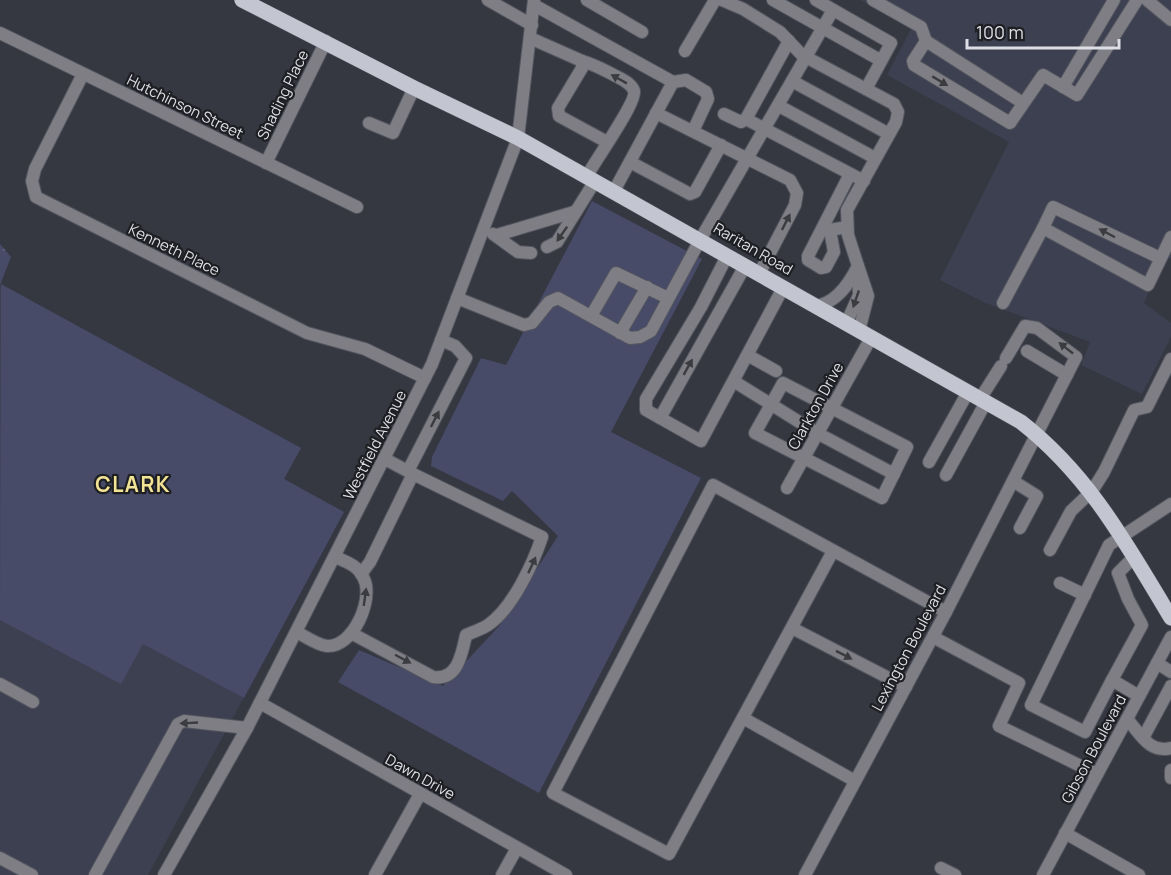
<svg xmlns="http://www.w3.org/2000/svg" width="1171" height="875" font-family="Manrope,sans-serif">
<style>
.built{fill:#3d4050}
.forest{fill:url(#forest-firs)}
.green{fill:#474b68}
.lines{fill:none;stroke-linecap:round;stroke-linejoin:round}
.minor-casing{stroke:#53555f;stroke-width:14}
.major-casing{stroke:#53555f;stroke-width:16}
.minor{stroke:#7e7e84;stroke-width:12}
.major{stroke:#c3c5d0;stroke-width:15}
.oneway{fill:#3b3c40}
.labels{text-anchor:middle;stroke-width:4.5;stroke-linejoin:round;paint-order:stroke}
.street-label{font-size:15px;fill:#dedfe6;stroke:#1e1f23}
.district-label{font-size:21px;font-weight:bold;letter-spacing:1.5px;fill:#f3e395;stroke:#1e1f23}
</style>
<defs>
<pattern id="forest-firs" width="22" height="20" patternUnits="userSpaceOnUse" patternTransform="scale(1.5)"><rect width="22" height="20" fill="#474b68"/><path d="M5 1l3.5 6h-7zM16 11l3.5 6h-7z" fill="#61647e"/></pattern>
</defs>
<rect width="100%" height="100%" fill="#353741"/>
<g class="built">
<polygon points="860,0 1171,0 1171,259 1165,256 1144,303 1171,323 1171,337 1142,394 1081,365 1090,342 983,302 940,280 1009,142 887,75 911,29"/>
<polygon points="0,286 301,448 284,479 344,512 148,875 0,875"/>
</g>
<polygon class="forest" points="0,244 11,257 0,285"/>
<g class="green">
<polygon points="592,201 702,259 611,432 701,478 539,793 338,682 359,650 443,686 501,624 558,536 512,491 503,501 431,466 432,457 481,358 506,365"/>
<polygon points="1,284 301,448 284,479 344,512 244,698 143,644 121,684 0,620"/>
</g>
<g class="lines">
<defs>
<g id="minor">
<polyline points="488,0 532,25"/>
<polyline points="587,0 642,32"/>
<path d="M722 0 743 9 780 32 802 55 894 104 898 112 896 122 847 210 848 235 858 266C849 284 836 304 815 306"/>
<polyline points="773,0 880,60"/>
<polyline points="816,0 891,43 866,89"/>
<polyline points="873,0 921,27 926,41 1023,103"/>
<polyline points="1147,0 1171,20"/>
<polyline points="534,5 673,82 614,191"/>
<polyline points="0,33 357,207"/>
<polyline points="530,38 582,61 582,68 558,108 559,116 607,142"/>
<polyline points="789,41 746,119 864,181"/>
<polyline points="926,41 913,61 914,65 1010,123 1043,75 1077,95 1137,0"/>
<polyline points="685,51 715,0"/>
<path d="M582 61C593 64 602 69 612 74 619 78 631 82 634 91 637 102 595 161 587 176"/>
<polyline points="83,74 35,169 32,181 36,197 307,333 365,349 425,378"/>
<polyline points="792,81 889,134"/>
<polyline points="673,82 686,80 706,92 708,99 693,131"/>
<polyline points="1063,87 1114,0"/>
<polyline points="779,106 875,158"/>
<polyline points="656,113 790,180 797,193 795,205 759,274"/>
<polyline points="724,114 741,122 746,119"/>
<polyline points="369,123 393,133 414,88"/>
<polyline points="630,162 690,194 695,192 721,145"/>
<polyline points="266,163 326,41"/>
<polyline points="847,227 830,230 834,252 826,267 821,268 808,260 808,256 850,174"/>
<polyline points="493,234 518,252 531,253"/>
<polyline points="497,235 574,212"/>
<polyline points="547,247 557,242 595,181"/>
<polyline points="727,256 701,307 646,399 646,410 701,441 783,288"/>
<polyline points="1160,258 1053,207 1043,228 1148,285 1171,237"/>
<polyline points="457,298 524,325 532,323 549,302 558,298 630,338 640,337 651,331 700,240 833,10"/>
<polyline points="1003,303 1043,228"/>
<polyline points="591,316 616,273 668,298"/>
<polyline points="846,324 859,295 858,266 868,296 859,331"/>
<polyline points="620,333 647,287"/>
<polyline points="1027,351 1067,375"/>
<polyline points="749,356 776,371"/>
<polyline points="735,382 817,433 894,474"/>
<polygon points="783,383 907,447 882,498 755,433"/>
<polyline points="980,399 1001,366"/>
<polyline points="660,418 745,266"/>
<polyline points="929,462 968,392"/>
<polyline points="408,471 466,358 455,346 441,340"/>
<polyline points="946,475 986,402"/>
<polyline points="1013,481 1037,496 1020,528"/>
<polyline points="787,488 871,338"/>
<polyline points="1050,550 1071,511 1092,491 1104,472 1134,410 1147,407 1171,359"/>
<polyline points="833,551 669,854 553,793 713,485 946,612"/>
<polyline points="361,574 370,562 413,474 385,459"/>
<polyline points="1060,583 1085,595"/>
<polyline points="792,628 906,687"/>
<path d="M297 632C306 637 317 645 327 646 353 648 374 599 364 579 359 566 347 562 335 557"/>
<path d="M351 633 433 677C458 681 462 653 466 635 473 632 482 629 488 625 512 609 533 564 542 537L413 474"/>
<polyline points="933,637 1019,683 999,726 1097,774"/>
<polyline points="1157,663 1171,672"/>
<polyline points="1112,680 1142,625 1128,599 1118,573 1134,557"/>
<polyline points="0,684 33,702"/>
<polyline points="1139,696 1112,680 1085,732 1031,705 1109,545 1171,504"/>
<polyline points="260,703 566,875"/>
<polyline points="743,718 855,781"/>
<path d="M1127 719C1140 733 1149 754 1171 748"/>
<polyline points="1143,738 1171,686"/>
<polyline points="1171,770 1171,778"/>
<polyline points="1065,833 1139,875"/>
<polyline points="0,858 32,875"/>
<polyline points="941,868 955,875"/>
<polyline points="95,875 178,724 184,721 247,728"/>
<polyline points="164,875 247,728 432,364 518,138 534,0"/>
<polyline points="375,875 420,794"/>
<polyline points="502,875 517,848"/>
<polyline points="805,875 946,612 1076,357 1037,328 1025,326 1006,358"/>
<polyline points="1043,875 1171,637"/>
</g>
<path id="major" d="M242 0 414 88 518 138 1021 422C1090 476 1127 545 1171 618"/>
</defs>
<use href="#minor" class="minor-casing"/>
<use href="#major" class="major-casing"/>
<use href="#minor" class="minor"/>
<use href="#major" class="major"/>
</g>
<defs><path id="oneway-solid" d="M-6-.8H1V-3.2L6.5 0L1 3.2V.8H-6Z" transform="scale(1.5)"/></defs>
<g class="oneway">
<use href="#oneway-solid" transform="translate(619 79) rotate(-151)"/>
<use href="#oneway-solid" transform="translate(940 81) rotate(31)"/>
<use href="#oneway-solid" transform="translate(786 222) rotate(-63)"/>
<use href="#oneway-solid" transform="translate(1107 233) rotate(-152)"/>
<use href="#oneway-solid" transform="translate(562 234) rotate(125)"/>
<use href="#oneway-solid" transform="translate(856 299) rotate(109)"/>
<use href="#oneway-solid" transform="translate(1066 348) rotate(-142)"/>
<use href="#oneway-solid" transform="translate(688 367) rotate(-61)"/>
<use href="#oneway-solid" transform="translate(435 419) rotate(-63)"/>
<use href="#oneway-solid" transform="translate(532 565) rotate(-65)"/>
<use href="#oneway-solid" transform="translate(365 597) rotate(-82)"/>
<use href="#oneway-solid" transform="translate(844 655) rotate(27)"/>
<use href="#oneway-solid" transform="translate(403 659) rotate(28)"/>
<use href="#oneway-solid" transform="translate(189 723) rotate(177)"/>
</g>
<g class="labels">
<g class="street-label">
<text transform="translate(283 95) rotate(-64)" y="5">Shading Place</text>
<text transform="translate(185 107) rotate(26)" y="5">Hutchinson Street</text>
<text transform="translate(753 249) rotate(30)" y="5">Raritan Road</text>
<text transform="translate(174 250) rotate(26)" y="5">Kenneth Place</text>
<text transform="translate(816 406) rotate(-61)" y="5">Clarkton Drive</text>
<text transform="translate(375 445) rotate(-63)" y="5">Westfield Avenue</text>
<text transform="translate(909 648) rotate(-62)" y="5">Lexington Boulevard</text>
<text transform="translate(1094 749) rotate(-62)" y="5">Gibson Boulevard</text>
<text transform="translate(420 777) rotate(29)" y="5">Dawn Drive</text>
</g>
<g class="district-label">
<text x="133" y="492">CLARK</text>
</g>
</g>
<path d="M967 39v9h152v-9" fill="none" stroke="#dedfe6" stroke-width="3"/>
<text x="976" y="39" font-size="18" fill="#dedfe6" stroke="#1e1f23" stroke-width="4.5" paint-order="stroke">100 m</text>
</svg>
